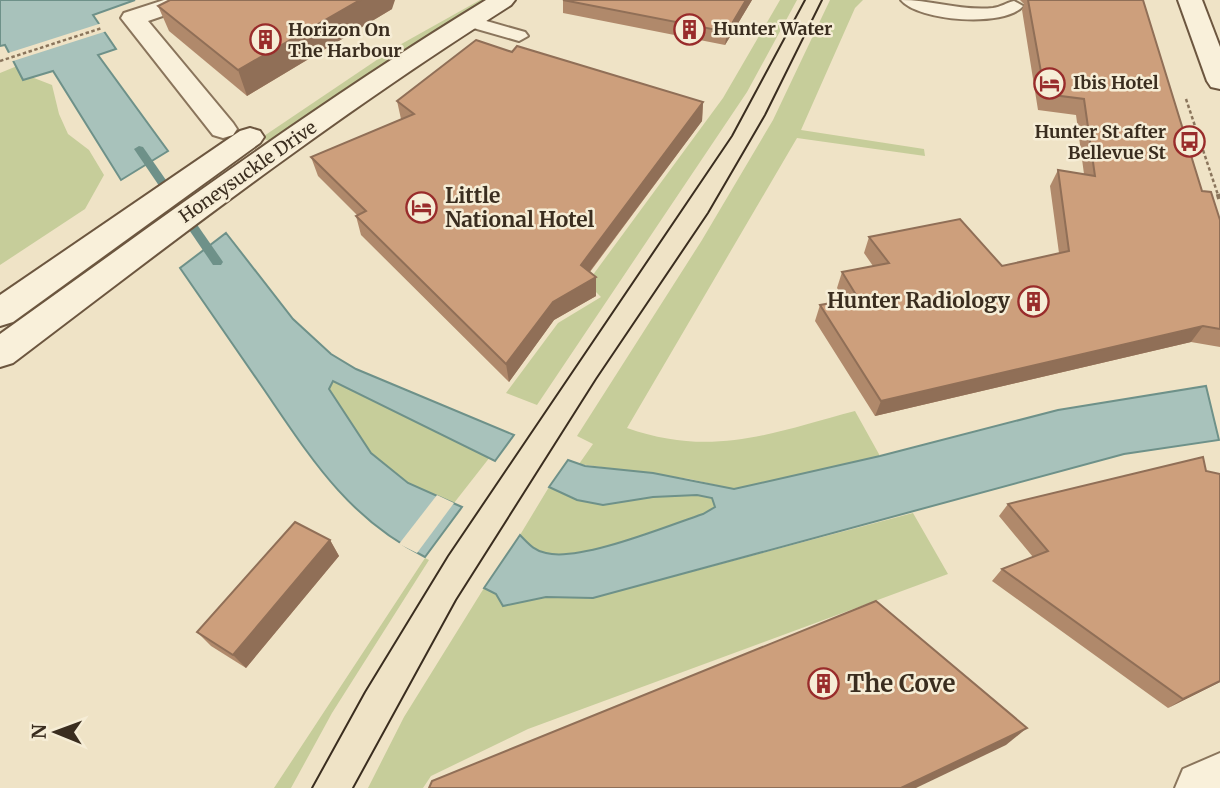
<svg xmlns="http://www.w3.org/2000/svg" width="1220" height="788" font-family="Merriweather,serif">
<style>
.green{fill:#c6cd9a}
.water{fill:#a8c2bb;stroke:#6e9189;stroke-width:2}
.pier{fill:#efe3c6}
.lines{fill:none;stroke-linecap:round;stroke-linejoin:round}
.stream{fill:#6e9189;fill-rule:evenodd}
.service-casing{stroke:#8a755c;stroke-width:4}
.pedestrian-casing{stroke:#8a755c;stroke-width:4}
.minor-casing{stroke:#8a755c;stroke-width:4}
.secondary-casing{stroke:#6c563f;stroke-width:4}
.path-far1{stroke:#8a755c;stroke-width:2.5;stroke-dasharray:3.5 2.5;stroke-linecap:butt}
.path{stroke:#8a755c;stroke-width:4.5;stroke-dasharray:5 3.5;stroke-linecap:butt}
.service{fill:#f9f0da;fill-rule:evenodd}
.pedestrian{fill:#f9f0da;fill-rule:evenodd}
.minor{fill:#f9f0da;fill-rule:evenodd}
.secondary{fill:#f9f0da;fill-rule:evenodd}
.tram{stroke:#3a2d1f;stroke-width:2}
.wall{fill:#b0896b}
.shaded-wall{fill:#906f57}
.building{fill:#cd9f7c;stroke:#906f57;stroke-width:2}
.labels{text-anchor:middle;stroke-width:5;stroke-linejoin:round;paint-order:stroke}
.far-poi-label{font-size:18px;font-weight:bold;fill:#3a2d1f;stroke:#f6edd6;text-anchor:start}
.far-street-label{font-size:18px;fill:#3a2d1f;stroke:#f6edd6}
.poi-label{font-size:21px;font-weight:bold;fill:#3a2d1f;stroke:#f6edd6;text-anchor:start}
.near-poi-label{font-size:24px;font-weight:bold;fill:#3a2d1f;stroke:#f6edd6;text-anchor:start}
</style>
<rect width="100%" height="100%" fill="#efe3c6"/>
<g class="green">
<polygon points="480,0 492,0 273,142 261,138 396,47"/>
<polygon points="780,0 797,0 747,92 537,405 506,393 558,323 601,297 587,283 723,98"/>
<path d="M830 0H863L855 8 801 130 924 149 925 156 797 138 627 428C712 458 772 433 855 411L880 456 734 489 690 479 579 464 593 444 577 436 702 240 773 120Z"/>
<polygon points="22,64 34,78 52,85 59,114 68,134 89,150 104,175 85,209 0,265 0,73"/>
<polygon points="333,381 490,457 454,503 408,483 371,453 329,389"/>
<path d="M549 487 577 500 697 495 712 498 715 507 704 514C667 526 580 562 546 553 534 551 528 543 520 535Z"/>
<polygon points="913,513 948,574 528,729 431,776 423,788 368,788 404,717 484,588 496,594 503,606 546,597 593,598"/>
<polygon points="425,558 429,560 332,713 291,788 274,788"/>
</g>
<g class="water">
<polygon points="0,0 135,0 93,15 116,49 98,55 168,151 121,180 53,71 23,80 5,45 0,46"/>
<path d="M226 233 293 319 331 354 356 369 514 435 495 461 333 381 329 389 371 453 408 483 462 507 425 557C349 519 312 460 265 391 237 350 208 309 180 268Z"/>
<path d="M1206 386 1219 440 1124 454 593 598 546 597 503 606 496 594 484 588 520 535C528 543 534 551 546 553 580 562 667 526 703 514L715 507 712 498 697 495 653 497 603 505 577 500 549 487 568 460 585 466 653 473 734 489 880 456 1058 410Z"/>
</g>
<g class="pier">
<polygon points="102,23 107,31 10,62 5,54"/>
<polygon points="437,495 454,503 417,553 399,544"/>
</g>
<g class="lines">
<polygon class="stream" points="139,146 143,147 221,259 223,262 221,265 213,265 134,149"/>
<defs>
<g id="service">
<path d="M901 0C932 0 961 11 993 8 1001 7 1006 3 1014 1L1023 6C1005 28 918 21 901 0Z"/>
<polygon points="469,16 525,32 528,36 519,41 463,25 460,21"/>
</g>
<polygon id="pedestrian" points="164,0 199,0 195,5 148,21 233,123 237,129 233,135 223,138 213,135 121,18 124,13"/>
<polygon id="minor" points="1220,753 1220,788 1175,788 1183,769"/>
<g id="secondary">
<path d="M486 0H515L511 5C338 114 176 239 13 363L0 367V334C160 220 318 102 486 0Z"/>
<polygon points="1178,0 1202,0 1220,47 1220,89 1211,87 1207,81"/>
<polygon points="250,128 260,131 264,137 260,143 13,322 0,326 0,295 240,131"/>
</g>
</defs>
<use href="#service" class="service-casing"/>
<use href="#pedestrian" class="pedestrian-casing"/>
<use href="#minor" class="minor-casing"/>
<use href="#secondary" class="secondary-casing"/>
<g class="path-far1">
<polyline points="0,61 102,28"/>
<polyline points="1186,99 1218,195"/>
</g>
<polyline class="path" points="1218,194 1220,201"/>
<use href="#service" class="service"/>
<use href="#pedestrian" class="pedestrian"/>
<use href="#minor" class="minor"/>
<use href="#secondary" class="secondary"/>
<g class="tram">
<polyline points="312,788 365,692 448,556 732,136 805,0"/>
<polyline points="353,788 456,600 596,379 708,213 765,115 822,0"/>
</g>
</g>
<g class="wall">
<polygon points="563,0 752,0 725,45 563,13"/>
<polygon points="1020,0 1143,0 1202,191 1220,220 1220,347 1191,342 875,416 815,321 820,305 845,300 837,288 842,272 873,266 864,253 869,237 1002,266 1059,253 1050,186 1058,170 1084,174 1076,115 1038,110 1022,10 1024,4"/>
<polygon points="158,6 392,9 247,96 169,31"/>
<polygon points="512,52 703,102 702,121 590,272 596,277 596,296 554,320 509,382 361,235 356,216 357,215 318,176 311,157 401,119 397,101"/>
<polygon points="1008,504 1220,682 1168,708 992,581 1002,569 1033,557 999,516"/>
<polygon points="330,540 339,556 246,668 211,646 197,632"/>
</g>
<g class="shaded-wall">
<polygon points="360,0 395,0 392,9 247,96 238,70"/>
<polygon points="746,0 752,0 725,45 727,32"/>
<polygon points="703,102 702,121 581,283 581,265"/>
<polygon points="596,277 596,296 554,320 509,382 506,364 553,302"/>
<polygon points="1203,326 1191,342 875,416 881,401"/>
<polygon points="330,540 339,556 246,668 233,655"/>
<polygon points="1220,681 1220,682 1168,708 1183,699"/>
<polygon points="1027,728 1006,745 916,788 901,788"/>
</g>
<g class="building">
<polygon points="170,0 360,0 238,70 158,6"/>
<polygon points="563,0 746,0 727,32"/>
<polygon points="1028,0 1143,0 1202,191 1211,192 1220,220 1220,329 1203,326 881,401 820,305 858,298 842,272 889,263 869,237 960,219 1002,266 1069,251 1058,170 1095,176 1084,99 1045,94"/>
<polygon points="476,40 512,52 517,46 703,102 581,265 596,277 553,302 506,364 356,216 366,211 311,157 414,114 397,101"/>
<polygon points="1203,457 1206,471 1220,474 1220,681 1183,699 1002,569 1048,551 1008,504"/>
<polygon points="295,522 330,540 233,655 197,632"/>
<polygon points="876,601 1027,728 901,788 429,788 432,781"/>
</g>
<defs>
<symbol id="building-ring" viewBox="-11 -11 22 22"><circle r="9.5" fill="#f6edd6" stroke="#992c2b" stroke-width="1.5"/><path d="M-4-6H4V6H1V3H-1V6H-4ZM-2.5-4.3h1.7v1.8h-1.7ZM.8-4.3h1.7v1.8H.8ZM-2.5-1h1.7V.8h-1.7ZM.8-1h1.7V.8H.8Z" fill="#992c2b"/></symbol>
<symbol id="hotel-ring" viewBox="-11 -11 22 22"><circle r="9.5" fill="#f6edd6" stroke="#992c2b" stroke-width="1.5"/><path d="M-6-4.5h1.5V1H6V5H4.5V3h-9V5H-6ZM-4 0a1.8 1.8 0 1 1 3.6 0ZM.5 0V-2.5h3Q6-2.5 6 0Z" fill="#992c2b"/></symbol>
<symbol id="bus-ring" viewBox="-11 -11 22 22"><circle r="9.5" fill="#f6edd6" stroke="#992c2b" stroke-width="1.5"/><path d="M-5-6H5V4H4V6H2V4H-2V6H-4V4H-5ZM-3.5-4V0h7V-4ZM-3.5 1.2v1.5H-2V1.2ZM2 1.2v1.5H3.5V1.2Z" fill="#992c2b"/></symbol>
</defs>
<g fill-rule="evenodd">
<use href="#building-ring" x="672" y="12" width="35" height="35"/>
<use href="#building-ring" x="248" y="22" width="35" height="35"/>
<use href="#hotel-ring" x="1032" y="66" width="35" height="35"/>
<use href="#bus-ring" x="1172" y="124" width="35" height="35"/>
<use href="#hotel-ring" x="404" y="190" width="35" height="35"/>
<use href="#building-ring" x="1016" y="284" width="35" height="35"/>
<use href="#building-ring" x="806" y="666" width="35" height="35"/>
</g>
<g class="labels">
<g class="far-poi-label">
<text x="713" y="35">Hunter Water</text>
<text x="288" y="36">Horizon On<tspan x="288" dy="21">The Harbour</tspan></text>
<text x="1073" y="89">Ibis Hotel</text>
<text x="1166" y="138" text-anchor="end">Hunter St after<tspan x="1166" dy="21">Bellevue St</tspan></text>
</g>
<g class="far-street-label">
<text transform="translate(248 172) rotate(-35)" y="6">Honeysuckle Drive</text>
</g>
<g class="poi-label">
<text x="445" y="203">Little<tspan x="445" dy="24">National Hotel</tspan></text>
<text x="1010" y="308" text-anchor="end">Hunter Radiology</text>
</g>
<g class="near-poi-label">
<text x="847" y="692">The Cove</text>
</g>
</g>
<g transform="translate(56 732) rotate(271)" stroke="#f6edd6" stroke-width="5" paint-order="stroke">
<path d="M0-5L12 26L0 18L-12 26Z" fill="#3a2d1f"/>
<text y="-10" font-size="19" font-weight="bold" text-anchor="middle" fill="#3a2d1f">N</text>
</g>
</svg>
